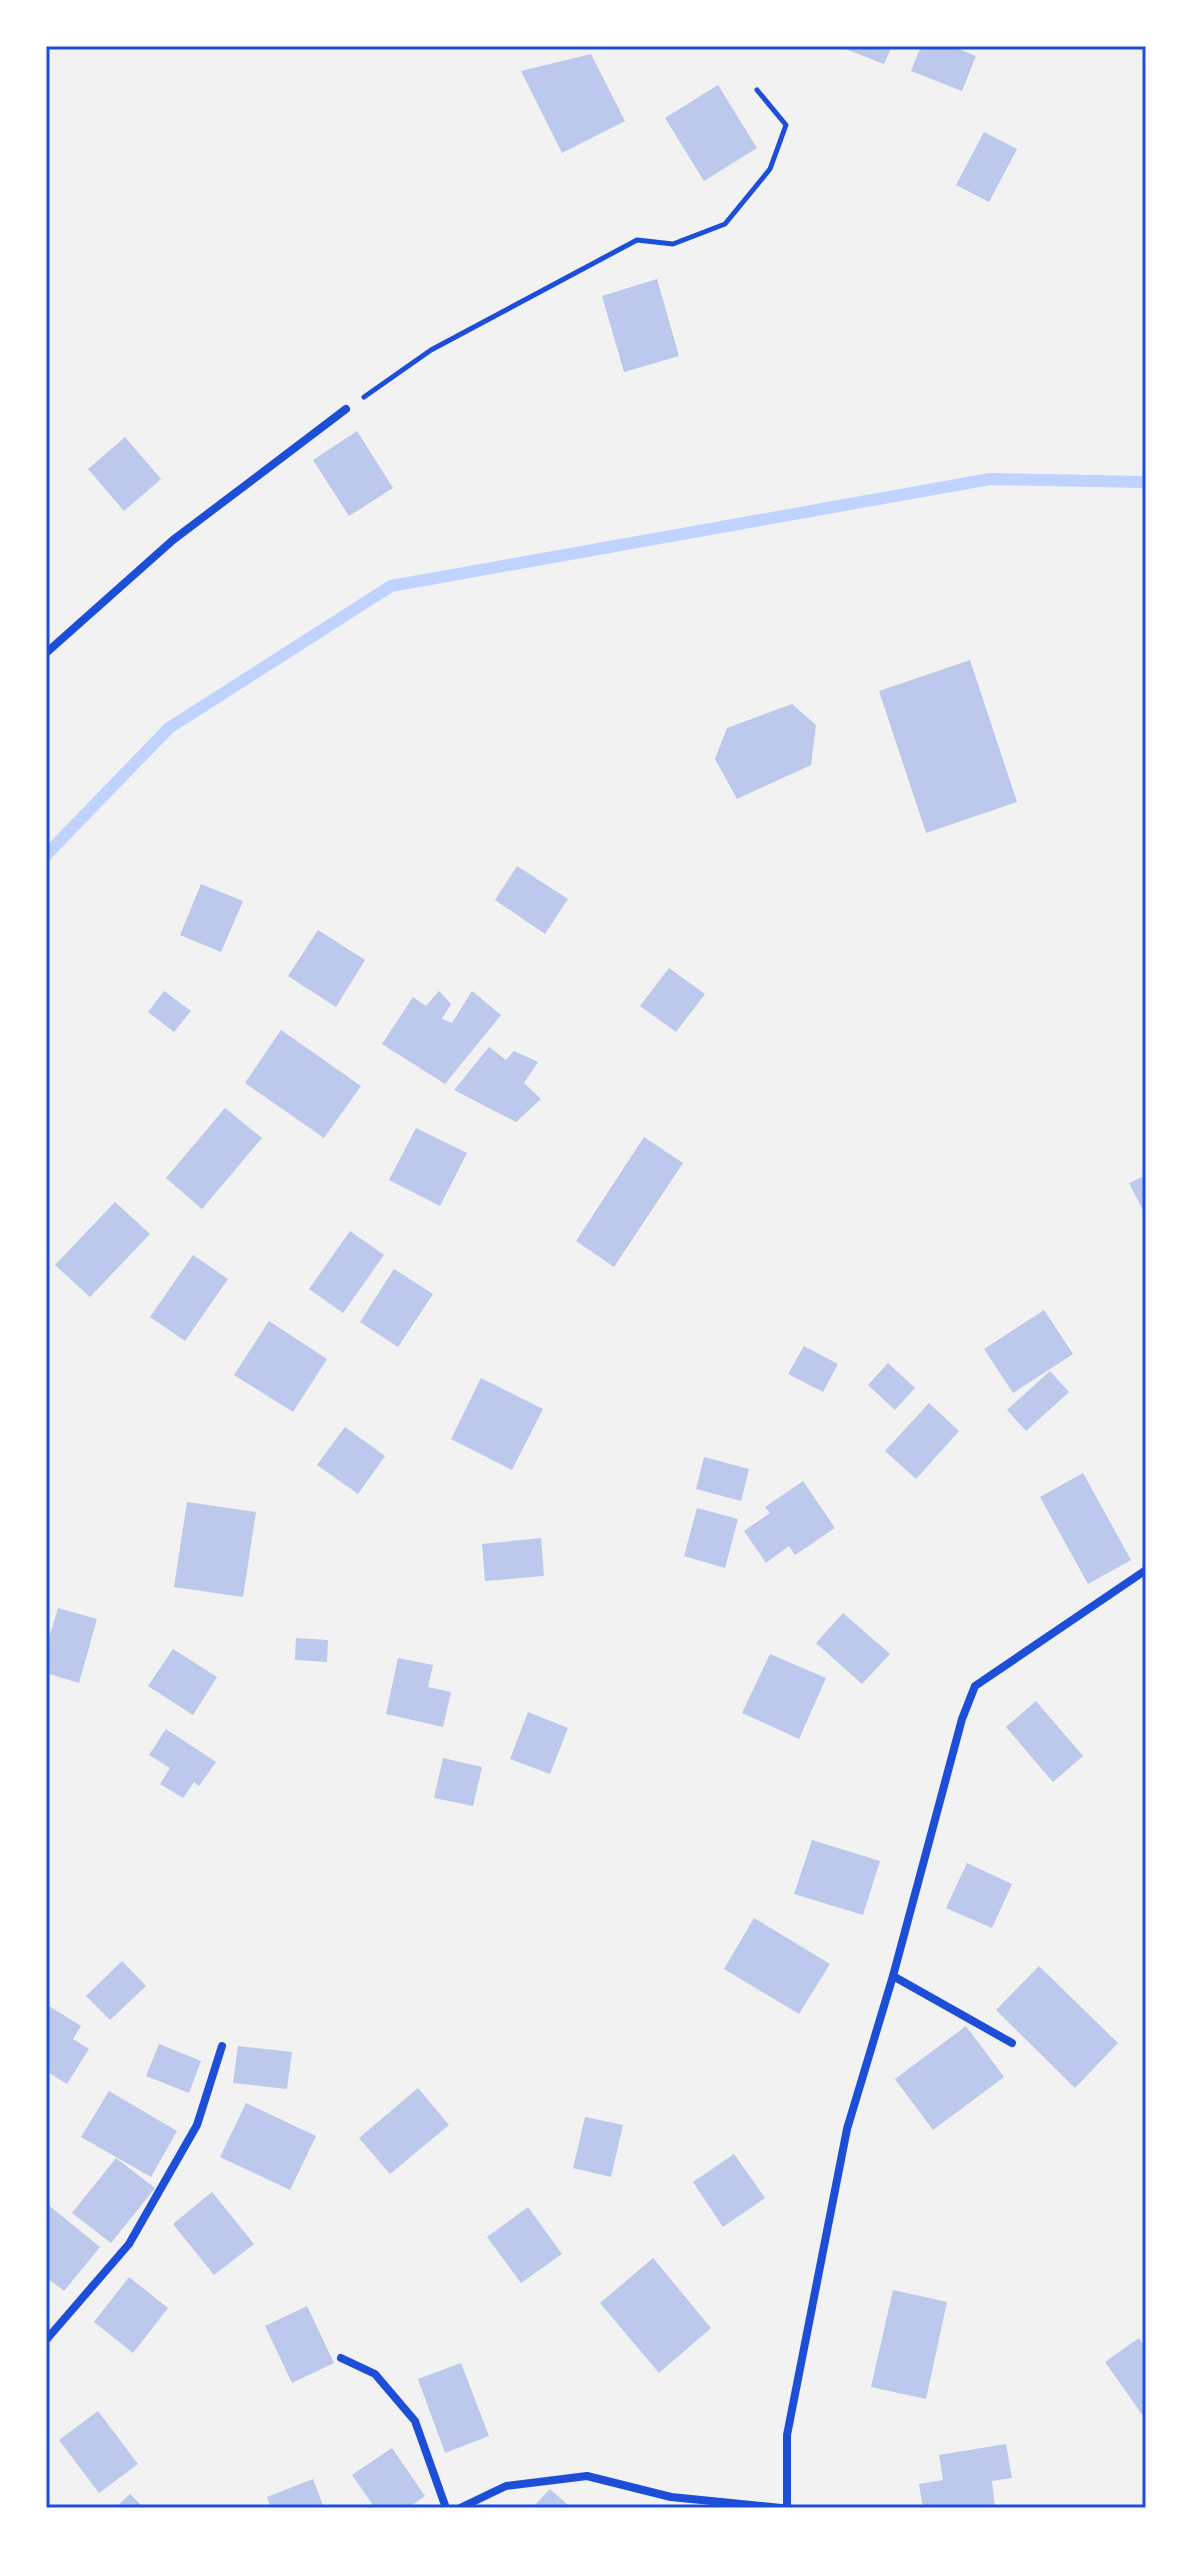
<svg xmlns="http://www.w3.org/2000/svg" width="1192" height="2554" font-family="Figtree,sans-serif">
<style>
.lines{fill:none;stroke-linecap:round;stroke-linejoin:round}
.stream{stroke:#bfd3fe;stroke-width:12}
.building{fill:#bdc9ec}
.path{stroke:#1d4ed8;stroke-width:5}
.minor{stroke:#1d4ed8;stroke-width:8}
.neatline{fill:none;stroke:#1d4ed8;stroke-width:3}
</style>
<rect width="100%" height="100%" fill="#f2f2f2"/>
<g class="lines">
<polyline class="stream" points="46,855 169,728 391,586 990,479 1146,482"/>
</g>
<g class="building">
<polygon points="838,46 892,46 884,64"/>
<polygon points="921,46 951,46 976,56 962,91 911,71"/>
<polygon points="591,54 625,121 562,153 521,71"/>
<polygon points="718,85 757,148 704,181 665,118"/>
<polygon points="984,132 1017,149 989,202 956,185"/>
<polygon points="657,279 679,356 624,372 602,296"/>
<polygon points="357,431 393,488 349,516 313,460"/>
<polygon points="125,437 161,479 124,511 88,469"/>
<polygon points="970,660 1017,802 926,833 879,691"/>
<polygon points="792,704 816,725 811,765 737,799 715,759 727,728"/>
<polygon points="517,866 568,899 545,934 495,900"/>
<polygon points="201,884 243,901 221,952 180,935"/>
<polygon points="318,930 365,960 336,1007 288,976"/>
<polygon points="669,968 705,994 676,1032 640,1006"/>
<polygon points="164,991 191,1011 174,1032 148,1012"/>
<polygon points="439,991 451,1004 442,1019 452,1023 472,991 501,1015 445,1084 382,1044 413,997 426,1006"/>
<polygon points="281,1030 361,1086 324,1138 245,1083"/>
<polygon points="489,1047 506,1060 514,1051 538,1062 524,1083 541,1099 516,1122 454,1090"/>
<polygon points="225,1108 262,1138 202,1209 166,1178"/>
<polygon points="416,1128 467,1153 440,1206 389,1180"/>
<polygon points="644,1137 683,1163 614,1267 576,1241"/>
<polygon points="1146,1175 1146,1216 1129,1183"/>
<polygon points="115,1202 150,1234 90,1297 55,1265"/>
<polygon points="350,1231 384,1255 343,1313 309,1289"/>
<polygon points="193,1255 228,1279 185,1341 150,1317"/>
<polygon points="394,1269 433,1294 398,1347 360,1322"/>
<polygon points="1044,1310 1073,1354 1013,1393 984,1349"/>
<polygon points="269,1321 327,1359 293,1412 234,1375"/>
<polygon points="804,1346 838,1364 823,1392 788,1374"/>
<polygon points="888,1363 915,1388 895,1410 868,1385"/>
<polygon points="1050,1371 1069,1392 1026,1431 1007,1410"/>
<polygon points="481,1378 543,1409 512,1470 451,1439"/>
<polygon points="929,1403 959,1431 916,1479 885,1451"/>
<polygon points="345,1427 385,1456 358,1494 317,1465"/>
<polygon points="704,1457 749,1469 741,1501 696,1489"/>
<polygon points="1083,1473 1131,1560 1088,1584 1040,1497"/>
<polygon points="803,1481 835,1528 795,1555 789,1546 766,1563 744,1531 770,1513 765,1507"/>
<polygon points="187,1502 256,1512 243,1597 174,1587"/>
<polygon points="697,1508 738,1519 725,1568 684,1556"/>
<polygon points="541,1538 544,1576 485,1581 482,1544"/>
<polygon points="58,1608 97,1619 79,1683 46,1673 46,1648"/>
<polygon points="843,1613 890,1654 862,1684 816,1643"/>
<polygon points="296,1638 328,1640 327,1662 295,1660"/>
<polygon points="173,1649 217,1677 193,1715 148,1686"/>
<polygon points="770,1654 826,1678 799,1739 742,1713"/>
<polygon points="398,1658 433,1665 428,1687 451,1692 443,1727 386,1714"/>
<polygon points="1036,1701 1083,1756 1053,1782 1006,1727"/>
<polygon points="528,1712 568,1728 550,1774 510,1759"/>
<polygon points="166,1729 216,1762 199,1786 194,1782 183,1798 160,1784 170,1768 149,1755"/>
<polygon points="443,1758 482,1767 473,1806 434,1798"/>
<polygon points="812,1840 880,1861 863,1915 794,1894"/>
<polygon points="967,1863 1012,1884 992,1928 946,1908"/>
<polygon points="754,1918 830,1964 799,2014 724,1969"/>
<polygon points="122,1961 146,1986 110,2020 86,1996"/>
<polygon points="1039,1966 1118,2043 1075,2088 996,2010"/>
<polygon points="46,2004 81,2026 73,2039 89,2049 67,2084 46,2071"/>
<polygon points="966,2026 1004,2077 933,2130 895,2079"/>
<polygon points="159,2044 201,2061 189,2093 146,2076"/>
<polygon points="238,2046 292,2052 287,2089 233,2083"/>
<polygon points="418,2088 449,2125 390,2174 359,2138"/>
<polygon points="109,2091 177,2131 151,2177 81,2137"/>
<polygon points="246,2103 316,2136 290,2190 220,2157"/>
<polygon points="585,2117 623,2125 611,2177 573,2168"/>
<polygon points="734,2154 765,2198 723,2227 693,2182"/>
<polygon points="116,2158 155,2188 111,2243 72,2213"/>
<polygon points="212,2192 254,2244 214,2275 173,2224"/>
<polygon points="46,2203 100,2247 64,2291 46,2277"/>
<polygon points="528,2207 562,2254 521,2283 487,2237"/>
<polygon points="653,2258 711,2328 659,2373 600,2303"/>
<polygon points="129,2277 168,2308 133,2353 94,2322"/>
<polygon points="893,2290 947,2302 926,2399 871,2387"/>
<polygon points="307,2306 334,2363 292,2383 265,2326"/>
<polygon points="1139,2338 1146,2348 1146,2420 1105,2362"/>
<polygon points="461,2363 489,2436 445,2453 418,2379"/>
<polygon points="98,2411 138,2464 99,2493 59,2440"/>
<polygon points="1006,2444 1012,2478 992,2481 995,2508 923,2508 919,2484 943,2480 939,2455"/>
<polygon points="392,2448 425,2496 408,2508 375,2508 352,2475"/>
<polygon points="313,2479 324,2508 271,2508 267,2497"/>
<polygon points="550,2489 571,2508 532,2508"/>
<polygon points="130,2494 144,2508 115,2508"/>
</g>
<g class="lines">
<polyline class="path" points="364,397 431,350 637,240 673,244 725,224 770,169 786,125 757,90"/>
<g class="minor">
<polyline points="46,653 173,540 346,409"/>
<polyline points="893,1976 962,1719 975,1686 1146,1570"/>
<polyline points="46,2340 129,2244 197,2125 222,2046"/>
<polyline points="341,2358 375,2374 415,2421 446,2508"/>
<polyline points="460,2508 506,2486 587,2476 671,2497 781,2508"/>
<polyline points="787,2508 787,2435 847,2129 893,1976 1012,2043"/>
</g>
</g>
<rect width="1192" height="2554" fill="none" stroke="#ffffff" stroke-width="96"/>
<rect x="48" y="48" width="1096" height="2458" class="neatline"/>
</svg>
